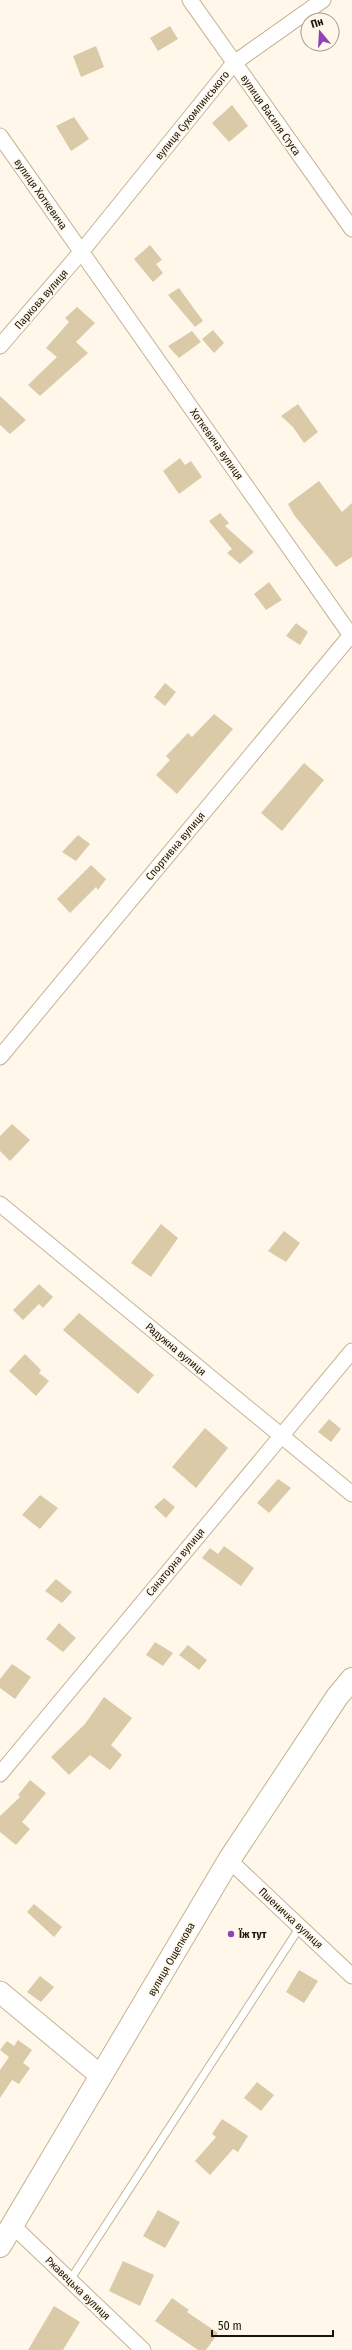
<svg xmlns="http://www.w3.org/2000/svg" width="352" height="2350" font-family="'Fira Sans Condensed',sans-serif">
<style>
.building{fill:#dacaa8}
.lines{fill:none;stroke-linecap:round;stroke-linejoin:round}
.lane-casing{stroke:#c3b391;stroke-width:9}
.street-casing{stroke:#c3b391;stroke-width:17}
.secondary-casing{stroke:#c3b391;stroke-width:23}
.highway-casing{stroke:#c3b391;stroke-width:24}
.lane{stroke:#fff;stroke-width:7}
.street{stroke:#fff;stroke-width:15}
.secondary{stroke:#fff;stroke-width:21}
.highway{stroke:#fff;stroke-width:22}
.poi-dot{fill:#9043b4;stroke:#fff8ea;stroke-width:1.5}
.labels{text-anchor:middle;stroke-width:3;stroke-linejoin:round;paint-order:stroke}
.street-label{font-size:11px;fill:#1c160a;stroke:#fff8ea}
.poi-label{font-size:11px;font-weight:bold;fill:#1c160a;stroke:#fff8ea;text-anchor:start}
</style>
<rect width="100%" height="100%" fill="#fff8ea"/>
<g class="building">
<polygon points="170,26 178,39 158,51 150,38"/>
<polygon points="96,46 104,67 81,77 73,56"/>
<polygon points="232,105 248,126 229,142 212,123"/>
<polygon points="74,117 89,139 71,151 56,126"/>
<polygon points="150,245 162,260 156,264 163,273 153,282 134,259"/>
<polygon points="179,288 203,321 195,327 168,295"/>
<polygon points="77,307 95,323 76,342 88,353 40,396 28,385 57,357 46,348 69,322 65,318"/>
<polygon points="213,330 224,343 214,353 202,339"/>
<polygon points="192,331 201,342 179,358 168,346"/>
<polygon points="0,396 26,420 10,434 0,425"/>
<polygon points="298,404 318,432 304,443 293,427 281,416"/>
<polygon points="180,458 185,465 191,461 202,477 179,494 163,471"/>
<polygon points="319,481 342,512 352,503 352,557 336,567 294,515 288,504"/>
<polygon points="220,513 229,523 225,526 254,552 240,564 227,553 232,549 209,521"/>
<polygon points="269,582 282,600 266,610 254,594"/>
<polygon points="296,623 308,632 300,645 286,636"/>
<polygon points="165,683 176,692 165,706 154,697"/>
<polygon points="214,714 233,729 177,794 156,775 170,760 166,756 188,733 192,737"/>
<polygon points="304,763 324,780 282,831 261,813"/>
<polygon points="78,835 90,844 76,861 62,852"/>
<polygon points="91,865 106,879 98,890 96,887 70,913 57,899"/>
<polygon points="12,1124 30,1140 10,1161 0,1151 0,1136"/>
<polygon points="161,1224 178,1238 151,1277 131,1263"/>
<polygon points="284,1231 300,1243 286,1262 268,1251"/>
<polygon points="39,1284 53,1297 43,1308 39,1304 23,1320 13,1310"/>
<polygon points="79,1313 154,1375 138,1394 63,1330"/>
<polygon points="25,1354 41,1370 39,1373 49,1381 36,1396 9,1371"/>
<polygon points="329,1419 341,1429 331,1442 318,1432"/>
<polygon points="205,1428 228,1448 196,1488 172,1467"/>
<polygon points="278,1479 291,1488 269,1513 257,1503"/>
<polygon points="40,1495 58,1508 40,1529 22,1515"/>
<polygon points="164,1498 175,1507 166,1518 154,1507"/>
<polygon points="224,1546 254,1568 241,1586 202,1558 210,1548 218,1554"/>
<polygon points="56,1579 72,1592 62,1603 45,1591"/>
<polygon points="59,1623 76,1638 63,1652 46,1639"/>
<polygon points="155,1642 173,1653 163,1666 146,1655"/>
<polygon points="188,1645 207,1660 199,1670 179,1655"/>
<polygon points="12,1664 31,1677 15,1699 0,1688 0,1679"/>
<polygon points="104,1697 132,1718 111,1745 122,1755 110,1770 90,1755 69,1775 51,1757 85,1724"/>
<polygon points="30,1780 46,1793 22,1822 30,1829 16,1845 0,1832 0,1816 20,1797 18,1795"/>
<polygon points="34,1904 62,1927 54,1937 27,1912"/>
<polygon points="299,1970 318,1981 304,2003 286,1992"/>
<polygon points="40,1976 54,1987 41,2002 27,1992"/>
<polygon points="18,2040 32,2050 23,2063 30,2068 19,2084 12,2080 0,2098 0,2070 9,2057 0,2050 7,2041 14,2046"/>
<polygon points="257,2082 274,2095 261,2111 244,2098"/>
<polygon points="222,2119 248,2136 238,2152 233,2149 210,2175 195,2161 216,2137 212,2134"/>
<polygon points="158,2210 180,2222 165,2248 143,2236"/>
<polygon points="123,2261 154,2275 140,2306 109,2291"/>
<polygon points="172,2298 189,2310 187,2312 218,2333 206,2350 198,2350 155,2321"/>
<polygon points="54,2306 80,2322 63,2350 28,2350"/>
</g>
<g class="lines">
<defs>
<polyline id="lane" points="70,2280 300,1927"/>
<g id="street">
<polyline points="190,0 352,229"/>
<polyline points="0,136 352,637"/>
<polyline points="0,346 82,251 234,63 323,0"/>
<polyline points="0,1057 351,635"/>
<polyline points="0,1204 352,1494"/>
<polyline points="0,1774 352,1351"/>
<polyline points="229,1860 352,1976"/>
<polyline points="12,2225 143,2350"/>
</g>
<polyline id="secondary" points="0,1992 101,2076"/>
<polyline id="highway" points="0,2246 229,1860 337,1697 352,1679"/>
</defs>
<use href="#lane" class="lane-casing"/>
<use href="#street" class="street-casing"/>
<use href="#secondary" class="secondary-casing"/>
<use href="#highway" class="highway-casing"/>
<use href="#lane" class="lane"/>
<use href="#street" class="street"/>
<use href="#secondary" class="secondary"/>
<use href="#highway" class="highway"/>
</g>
<circle class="poi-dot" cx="231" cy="1934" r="4"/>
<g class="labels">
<g class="street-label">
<text transform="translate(192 115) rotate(-51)" y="4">вулиця Сухомлинського</text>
<text transform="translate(271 115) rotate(55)" y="4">вулиця Василя Стуса</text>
<text transform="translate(41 194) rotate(55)" y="4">вулиця Хоткевича</text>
<text transform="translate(41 299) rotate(-49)" y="4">Паркова вулиця</text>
<text transform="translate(217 444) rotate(55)" y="4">Хоткевича вулиця</text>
<text transform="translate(175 846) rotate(-50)" y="4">Спортивна вулиця</text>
<text transform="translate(176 1349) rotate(40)" y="4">Радужна вулиця</text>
<text transform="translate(175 1562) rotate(-50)" y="4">Санаторна вулиця</text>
<text transform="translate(291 1918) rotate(43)" y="4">Пшеничка вулиця</text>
<text transform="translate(171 1959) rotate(-60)" y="4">вулиця Ощепкова</text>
<text transform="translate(78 2288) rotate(44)" y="4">Ржавецька вулиця</text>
</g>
<g class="poi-label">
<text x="239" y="1938">Їж тут</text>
</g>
</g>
<g transform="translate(320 32) rotate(342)"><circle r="19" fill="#fff8ea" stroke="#a49e90"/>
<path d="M0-3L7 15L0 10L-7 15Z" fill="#9043b4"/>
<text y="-6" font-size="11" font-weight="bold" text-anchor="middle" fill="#1c160a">Пн</text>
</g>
<path d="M212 2330v6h121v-6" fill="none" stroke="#1c160a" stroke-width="2"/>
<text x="218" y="2330" font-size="12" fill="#1c160a" stroke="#fff8ea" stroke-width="3" paint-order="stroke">50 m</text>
</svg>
